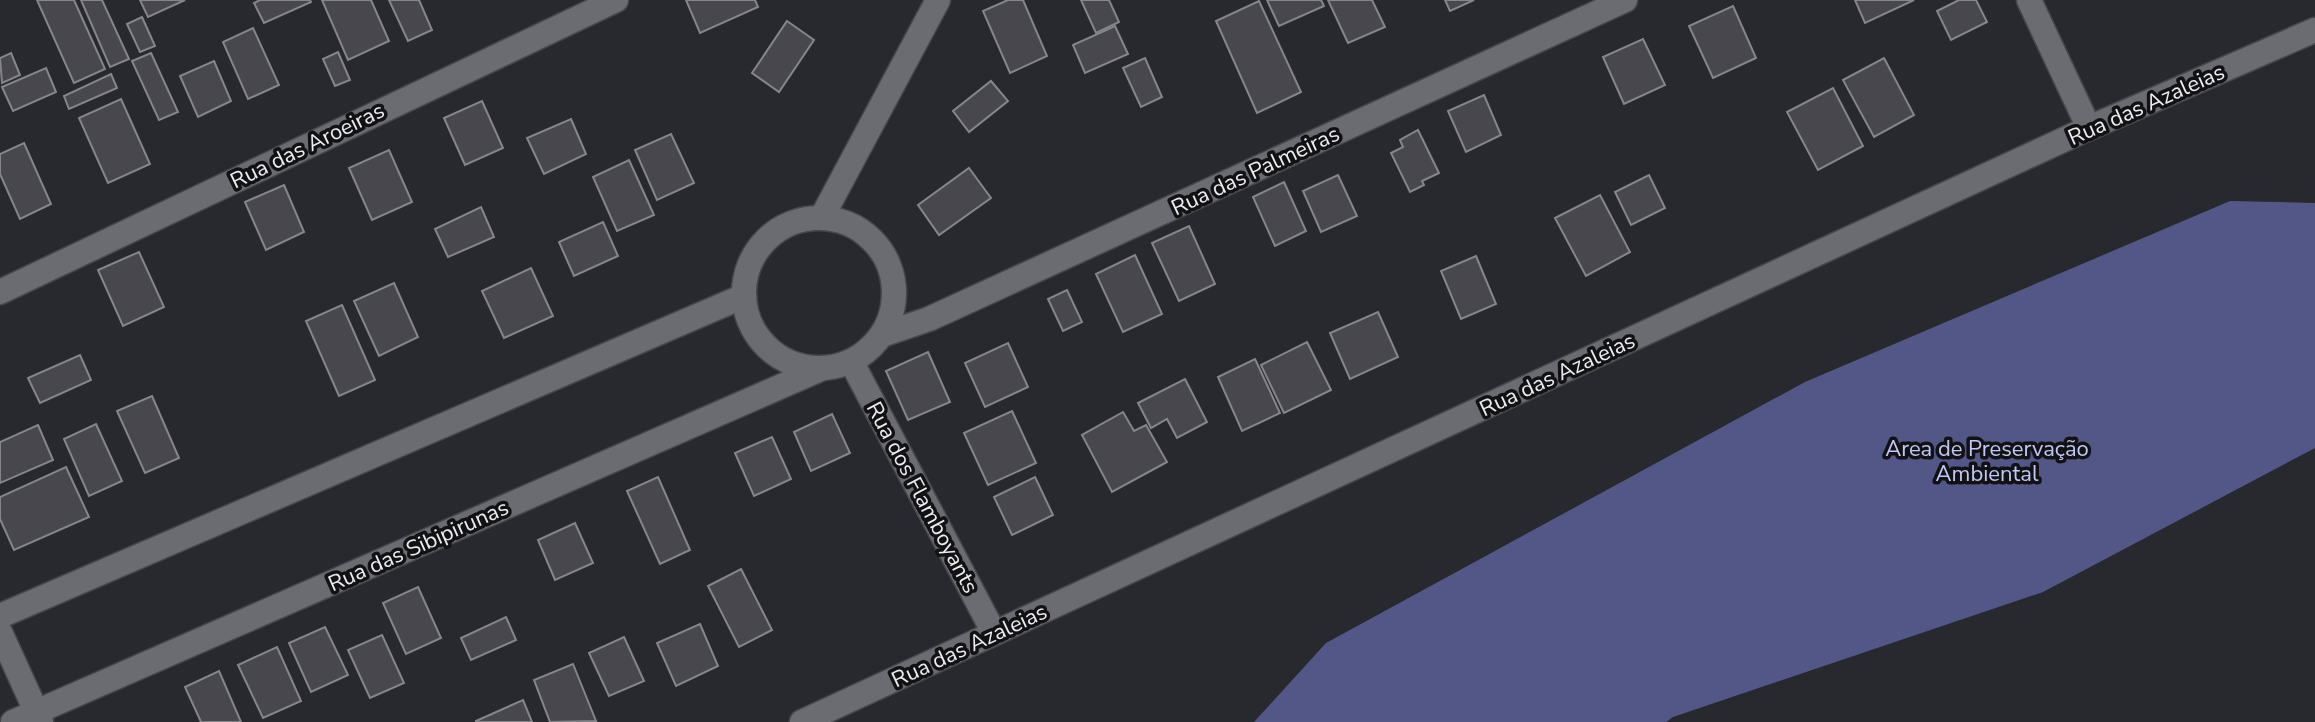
<svg xmlns="http://www.w3.org/2000/svg" width="2315" height="722" font-family="'Nunito Sans',sans-serif">
<style>
.forest{fill:#535788}
.building{fill:#47474d;stroke:#85868c;stroke-width:2}
.lines{fill:none;stroke-linecap:round;stroke-linejoin:round}
.minor-casing{stroke:#46474b;stroke-width:27}
.minor{stroke:#6b6c72;stroke-width:24}
.labels{text-anchor:middle;stroke-width:7;stroke-linejoin:round;paint-order:stroke}
.street-label{font-size:22px;fill:#ededf1;stroke:#121214}
.park-label{font-size:22px;fill:#c1c7f6;stroke:#121214}
</style>
<rect width="100%" height="100%" fill="#28292e"/>
<polygon class="forest" points="2230,201 2315,203 2315,448 2043,592 1673,717 1666,722 1254,722 1326,643 1805,382"/>
<g class="building">
<polygon points="37,0 74,0 105,69 74,83"/>
<polygon points="81,0 102,0 129,59 110,67"/>
<polygon points="140,0 185,0 148,17"/>
<polygon points="260,0 310,0 311,2 264,23 254,3"/>
<polygon points="322,0 371,0 389,41 348,60"/>
<polygon points="389,0 419,0 432,30 408,41"/>
<polygon points="686,0 755,0 758,7 700,33"/>
<polygon points="1008,0 1023,0 1047,56 1010,73 983,11"/>
<polygon points="1081,0 1109,0 1119,22 1096,33"/>
<polygon points="1267,0 1321,0 1324,6 1279,26"/>
<polygon points="1328,0 1372,0 1385,27 1348,43"/>
<polygon points="1445,0 1474,0 1450,11"/>
<polygon points="1855,0 1914,0 1865,23"/>
<polygon points="1959,0 1976,0 1987,22 1951,40 1937,11"/>
<polygon points="1259,1 1301,92 1257,113 1216,21"/>
<polygon points="1733,6 1756,58 1713,78 1689,26"/>
<polygon points="142,17 155,46 140,52 127,24"/>
<polygon points="787,21 814,40 779,92 752,73"/>
<polygon points="1115,26 1128,54 1085,73 1073,45"/>
<polygon points="253,28 279,85 248,99 223,42"/>
<polygon points="1643,39 1665,85 1624,104 1603,57"/>
<polygon points="338,52 350,80 335,86 323,59"/>
<polygon points="11,53 20,75 2,83 0,58"/>
<polygon points="151,53 178,112 159,120 132,61"/>
<polygon points="1145,58 1162,97 1141,107 1123,68"/>
<polygon points="1884,58 1914,115 1874,137 1843,80"/>
<polygon points="214,61 231,101 198,117 180,76"/>
<polygon points="46,68 56,92 13,111 2,87"/>
<polygon points="111,74 117,88 69,109 64,96"/>
<polygon points="991,81 1008,101 969,132 953,111"/>
<polygon points="1833,88 1863,146 1818,170 1787,112"/>
<polygon points="1484,95 1501,135 1466,152 1448,111"/>
<polygon points="121,99 150,164 108,183 79,118"/>
<polygon points="482,101 503,148 465,165 444,118"/>
<polygon points="571,119 586,154 544,174 527,138"/>
<polygon points="1418,130 1439,173 1422,181 1424,185 1410,192 1391,153 1403,147 1400,140"/>
<polygon points="671,134 694,183 657,200 635,150"/>
<polygon points="24,143 51,204 20,219 0,174 0,154"/>
<polygon points="389,150 412,202 372,220 349,168"/>
<polygon points="629,160 654,215 617,231 593,177"/>
<polygon points="969,168 991,198 939,235 918,205"/>
<polygon points="1338,175 1357,216 1321,232 1303,191"/>
<polygon points="1649,175 1665,208 1631,225 1615,192"/>
<polygon points="1284,182 1306,231 1275,246 1253,197"/>
<polygon points="284,185 304,232 266,250 245,202"/>
<polygon points="1600,195 1630,252 1586,276 1555,218"/>
<polygon points="481,207 494,237 448,257 435,229"/>
<polygon points="603,222 618,256 574,276 559,242"/>
<polygon points="1189,226 1215,284 1179,301 1152,243"/>
<polygon points="139,252 164,307 123,326 98,270"/>
<polygon points="1135,255 1162,314 1123,332 1096,274"/>
<polygon points="1476,256 1496,304 1461,319 1441,271"/>
<polygon points="531,268 553,316 504,338 482,291"/>
<polygon points="394,283 418,337 379,356 354,301"/>
<polygon points="1067,290 1082,322 1063,331 1048,299"/>
<polygon points="342,305 375,380 339,396 306,321"/>
<polygon points="1378,312 1398,357 1350,379 1330,333"/>
<polygon points="1307,342 1331,390 1284,413 1261,365"/>
<polygon points="1008,343 1028,387 985,407 965,363"/>
<polygon points="928,352 950,402 908,420 886,371"/>
<polygon points="80,355 91,380 40,403 28,378"/>
<polygon points="1255,359 1280,413 1242,431 1218,377"/>
<polygon points="1185,379 1207,422 1177,438 1167,419 1151,428 1138,403"/>
<polygon points="152,396 179,458 145,473 117,411"/>
<polygon points="1012,411 1036,463 988,485 964,433"/>
<polygon points="1123,412 1134,431 1146,425 1167,462 1112,492 1082,435"/>
<polygon points="832,414 850,453 811,471 794,432"/>
<polygon points="96,424 122,481 89,496 64,439"/>
<polygon points="38,425 53,460 0,483 0,442"/>
<polygon points="772,437 791,479 754,496 735,453"/>
<polygon points="66,467 89,517 14,550 0,519 0,497"/>
<polygon points="658,477 690,550 660,564 627,491"/>
<polygon points="1035,477 1053,515 1012,535 994,497"/>
<polygon points="575,523 593,563 555,580 538,540"/>
<polygon points="741,569 772,630 739,647 708,586"/>
<polygon points="418,587 441,638 406,654 383,603"/>
<polygon points="506,617 516,640 471,660 461,638"/>
<polygon points="700,624 718,666 676,686 657,643"/>
<polygon points="325,627 348,675 311,692 289,643"/>
<polygon points="382,635 404,683 370,698 348,650"/>
<polygon points="624,637 644,681 609,696 589,653"/>
<polygon points="277,647 301,701 263,718 238,665"/>
<polygon points="573,664 596,721 550,722 534,680"/>
<polygon points="219,671 241,722 201,722 185,687"/>
<polygon points="523,700 532,722 476,722 476,721"/>
</g>
<g class="lines">
<defs>
<g id="minor">
<polyline points="2029,0 2089,128"/>
<polyline points="822,217 938,0"/>
<circle cx="819" cy="293" r="75"/>
<polyline points="0,292 616,0"/>
<polyline points="882,335 929,319 1625,0"/>
<polyline points="851,361 994,633"/>
<polyline points="0,616 744,296"/>
<polyline points="0,632 41,722"/>
<polyline points="13,722 823,368"/>
<polyline points="802,722 2089,128 2315,30"/>
</g>
</defs>
<use href="#minor" class="minor-casing"/>
<use href="#minor" class="minor"/>
</g>
<g class="labels">
<g class="street-label">
<text transform="translate(2146 104) rotate(-24)" y="8">Rua das Azaleias</text>
<text transform="translate(307 145) rotate(-26)" y="8">Rua das Aroeiras</text>
<text transform="translate(1255 170) rotate(-25)" y="8">Rua das Palmeiras</text>
<text transform="translate(1557 374) rotate(-25)" y="8">Rua das Azaleias</text>
<text transform="translate(923 497) rotate(62)" y="8">Rua dos Flamboyants</text>
<text transform="translate(418 545) rotate(-24)" y="8">Rua das Sibipirunas</text>
<text transform="translate(969 645) rotate(-25)" y="8">Rua das Azaleias</text>
</g>
<g class="park-label">
<text x="1987" y="456">Area de Preservação<tspan x="1987" dy="25">Ambiental</tspan></text>
</g>
</g>
</svg>
